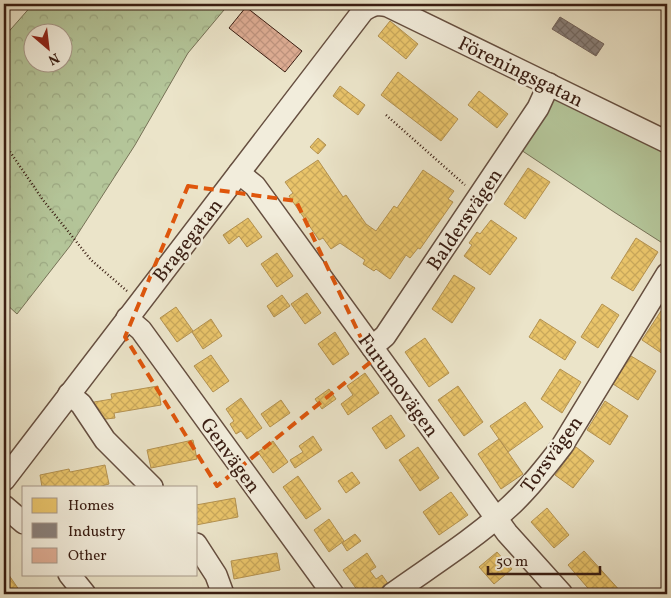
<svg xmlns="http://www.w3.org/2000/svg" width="671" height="598" font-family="Vollkorn,serif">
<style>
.forest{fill:url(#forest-crowns);stroke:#767156;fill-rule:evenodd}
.park{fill:#b4c599;stroke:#767156}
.homes{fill:url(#homes-cross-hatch);stroke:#b49250}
.industry{fill:url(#industry-cross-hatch);stroke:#72635c}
.building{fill:url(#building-cross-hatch);stroke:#391d12}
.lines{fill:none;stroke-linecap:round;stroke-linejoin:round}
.minor-casing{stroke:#664f40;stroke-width:24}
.path{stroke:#391d12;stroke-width:2.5;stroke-dasharray:1 2.5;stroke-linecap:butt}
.minor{stroke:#f2eddc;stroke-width:21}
.marked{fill:none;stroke:#df560c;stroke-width:4;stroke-dasharray:10 6;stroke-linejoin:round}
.labels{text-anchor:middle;stroke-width:5;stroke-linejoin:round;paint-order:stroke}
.street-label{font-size:20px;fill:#391d12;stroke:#f2eddc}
</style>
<defs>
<pattern id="forest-crowns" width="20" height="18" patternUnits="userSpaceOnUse" patternTransform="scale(1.25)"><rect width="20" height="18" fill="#b4c599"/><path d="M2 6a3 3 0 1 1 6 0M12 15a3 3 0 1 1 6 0" fill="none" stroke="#9ca983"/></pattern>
<pattern id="homes-cross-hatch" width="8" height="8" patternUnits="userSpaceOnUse" patternTransform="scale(1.25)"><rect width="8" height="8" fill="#e9c46a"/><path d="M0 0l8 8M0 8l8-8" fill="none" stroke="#c9a85b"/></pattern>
<pattern id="industry-cross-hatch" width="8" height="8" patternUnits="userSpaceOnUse" patternTransform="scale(1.25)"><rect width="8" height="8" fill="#8a817c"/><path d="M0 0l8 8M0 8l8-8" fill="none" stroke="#726964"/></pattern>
<pattern id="building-cross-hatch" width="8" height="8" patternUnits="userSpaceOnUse" patternTransform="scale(1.25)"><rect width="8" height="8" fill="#dead94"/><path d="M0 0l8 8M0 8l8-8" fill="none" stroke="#bf947f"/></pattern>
</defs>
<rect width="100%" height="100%" fill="#ebe4c9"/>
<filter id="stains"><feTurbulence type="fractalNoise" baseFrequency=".004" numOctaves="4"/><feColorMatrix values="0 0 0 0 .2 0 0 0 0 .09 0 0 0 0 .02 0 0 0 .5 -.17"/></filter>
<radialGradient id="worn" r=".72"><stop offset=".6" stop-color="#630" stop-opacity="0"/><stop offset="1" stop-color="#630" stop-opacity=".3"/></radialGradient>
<path class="forest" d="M33 4H229L188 53 135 145 70 246 17 314 4 302V37ZM32 32H62V62H32Z"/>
<polygon class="park" points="549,87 667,140 667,246 614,212 515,146"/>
<g class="homes">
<polygon points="390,21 418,44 406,59 378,36"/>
<polygon points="398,72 458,119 441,141 381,95"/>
<polygon points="340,86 365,105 358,115 333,96"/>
<polygon points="479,91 508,114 497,128 468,105"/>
<polygon points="318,138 326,145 318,154 310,147"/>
<polygon points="318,160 343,197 346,195 366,224 376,231 394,206 397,208 423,170 454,191 448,199 453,202 420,249 418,248 410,258 406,255 390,279 376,269 374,271 363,264 365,260 340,243 331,249 323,238 319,240 289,196 293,193 285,182"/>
<polygon points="528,168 550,182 525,219 504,204"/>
<polygon points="248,218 262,237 247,247 239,236 229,244 223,235"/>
<polygon points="491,220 517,238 490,275 464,256 472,245 469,243 477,232 480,234"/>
<polygon points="636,238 658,252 633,291 611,278"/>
<polygon points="277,253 293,276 277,287 261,264"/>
<polygon points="454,275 475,288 452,323 432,309"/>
<polygon points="307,293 321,313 305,324 291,304"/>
<polygon points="282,295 290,306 274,317 267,306"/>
<polygon points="602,304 619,315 598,348 581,337"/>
<polygon points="176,307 193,331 177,342 160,318"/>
<polygon points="661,311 667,315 667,348 663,354 642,340"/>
<polygon points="211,319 222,336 203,349 192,332"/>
<polygon points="540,319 576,342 565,360 529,337"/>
<polygon points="335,332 349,354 333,365 318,344"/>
<polygon points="425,338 449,373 429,387 405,352"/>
<polygon points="211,355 229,381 213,392 194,366"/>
<polygon points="631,356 656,371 638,400 613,384"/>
<polygon points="560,369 581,382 562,413 541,399"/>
<polygon points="365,373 379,393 348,415 341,404 353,395 347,386"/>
<polygon points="158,386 161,405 114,413 115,418 97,420 94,402 112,399 111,394"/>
<polygon points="458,386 483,422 464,436 438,400"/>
<polygon points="329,389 336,399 322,409 315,399"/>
<polygon points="241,398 262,428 247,439 241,431 236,434 230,424 234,421 226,409"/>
<polygon points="281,400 290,413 270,427 261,414"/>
<polygon points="605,401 628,416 610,445 587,430"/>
<polygon points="525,402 543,427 508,452 490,426"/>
<polygon points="391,415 405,436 386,449 372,428"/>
<polygon points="313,436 322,450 295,468 290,460 303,452 299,446"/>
<polygon points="499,439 523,474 501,489 478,454"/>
<polygon points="193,440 197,459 151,468 147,450"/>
<polygon points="273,441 288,462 273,473 258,452"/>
<polygon points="418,447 439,478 420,491 399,460"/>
<polygon points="576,447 594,461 573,488 555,475"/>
<polygon points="105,465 109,484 98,487 42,487 40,475 69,469 70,472"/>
<polygon points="352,472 360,483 346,493 338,481"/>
<polygon points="298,476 321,509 306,519 283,487"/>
<polygon points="451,492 468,515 439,535 423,512"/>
<polygon points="235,498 238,517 196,525 196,505"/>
<polygon points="547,508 569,535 554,548 531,522"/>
<polygon points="329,519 344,541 329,552 314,530"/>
<polygon points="355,534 361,541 347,551 342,543"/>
<polygon points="584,551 622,593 620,594 593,594 568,565"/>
<polygon points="497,552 512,569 494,584 479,567"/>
<polygon points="277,553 280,570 234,579 231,561"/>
<polygon points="367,553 376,567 370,571 376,579 382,575 389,585 375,594 360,594 343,570"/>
<polygon points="4,568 22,594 4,594"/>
<polygon points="527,589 532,594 521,594"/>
</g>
<polygon class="industry" points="560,17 604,44 596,56 552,29"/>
<polygon class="building" points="246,7 302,51 285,72 229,28"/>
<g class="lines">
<defs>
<g id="minor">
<polyline points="239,173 255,186 507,533 562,594"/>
<polyline points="127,318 141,330 333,594"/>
<polyline points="372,347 385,336 538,108 549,84"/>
<polyline points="69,394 81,404 105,440 152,487"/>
<path d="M4 480 363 11C372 5 378 3 388 6L667 142"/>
<polyline points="4,506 24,523"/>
<polyline points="196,544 216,575 223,594"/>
<polyline points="69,574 85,594"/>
<path d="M392 594C431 566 473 540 509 507 529 489 546 467 562 446L667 274"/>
</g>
</defs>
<use href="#minor" class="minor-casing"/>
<g class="path">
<polyline points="4,14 12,4"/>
<polyline points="386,115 465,185"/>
<polyline points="4,143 43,200 91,260 127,291"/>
</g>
<use href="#minor" class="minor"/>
</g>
<path class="marked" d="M188 186 296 201 372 361 217 486 125 337Z"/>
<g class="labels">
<g class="street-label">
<text transform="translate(521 71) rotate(26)" y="7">Föreningsgatan</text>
<text transform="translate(464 219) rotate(-56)" y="7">Baldersvägen</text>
<text transform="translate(187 240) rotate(-52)" y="7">Bragegatan</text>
<text transform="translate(399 385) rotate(54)" y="7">Furumovägen</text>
<text transform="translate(551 454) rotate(-54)" y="7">Torsvägen</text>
<text transform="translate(231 455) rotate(54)" y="7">Genvägen</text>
</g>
</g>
<rect width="671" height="598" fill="none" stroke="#ebe4c9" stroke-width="20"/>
<rect x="5" y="5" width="661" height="588" fill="none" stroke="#391d12" stroke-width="2.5"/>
<rect x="10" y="10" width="651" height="578" fill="none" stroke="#391d12"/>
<rect x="22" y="486" width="175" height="90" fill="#f2eddc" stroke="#a89a8b"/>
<rect x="32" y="498" width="25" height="15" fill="#e9c46a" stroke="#a89a8b"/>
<text x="68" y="510" font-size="15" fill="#391d12">Homes</text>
<rect x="32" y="523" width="25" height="15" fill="#8a817c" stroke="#a89a8b"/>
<text x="68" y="536" font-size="15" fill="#391d12">Industry</text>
<rect x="32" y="548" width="25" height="15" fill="#dead94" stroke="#a89a8b"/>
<text x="68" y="560" font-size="15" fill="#391d12">Other</text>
<g transform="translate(48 48) rotate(152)"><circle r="24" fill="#f2eddc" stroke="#a89a8b"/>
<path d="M0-4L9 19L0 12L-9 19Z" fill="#8f2418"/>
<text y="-8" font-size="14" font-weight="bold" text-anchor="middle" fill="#391d12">N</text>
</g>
<path d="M488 566v8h112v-8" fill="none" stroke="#391d12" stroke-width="2.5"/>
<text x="496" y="566" font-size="15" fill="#391d12" stroke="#f2eddc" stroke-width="4" paint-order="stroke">50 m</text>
<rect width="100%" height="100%" filter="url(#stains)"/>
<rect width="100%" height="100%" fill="url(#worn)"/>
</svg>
